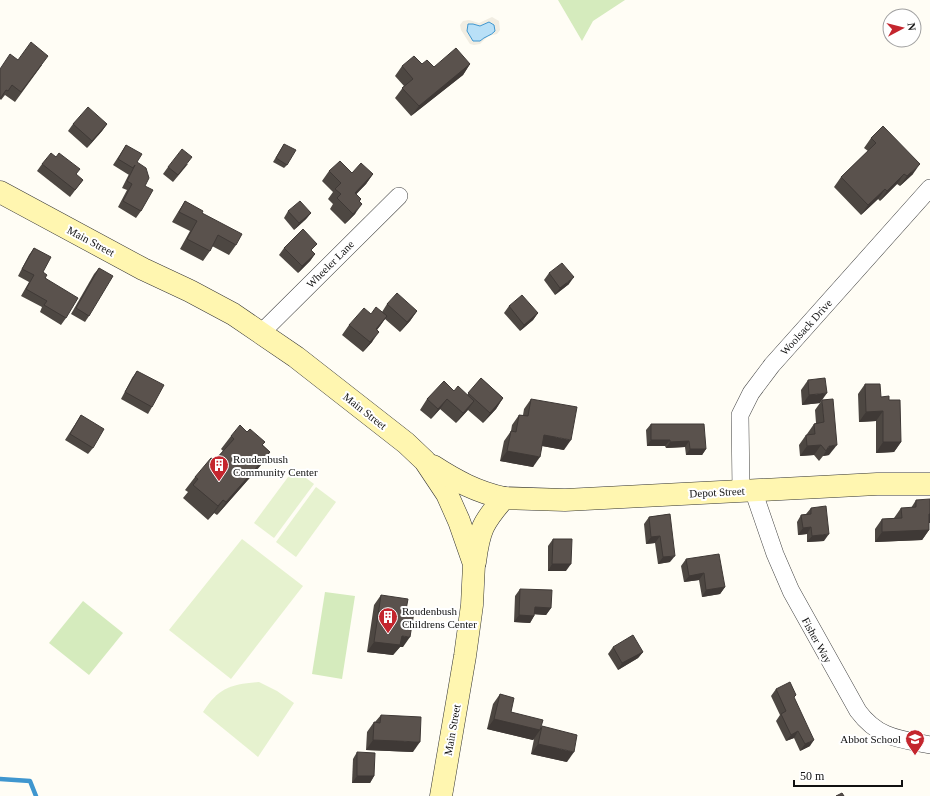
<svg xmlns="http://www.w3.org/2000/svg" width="930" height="796" font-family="'Times New Roman',serif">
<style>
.green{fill:#d5ebbd}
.pitch{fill:#e6f2cf}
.plaza{fill:#f1ede2;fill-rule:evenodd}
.water{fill:#b9e0f7;stroke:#3f96cf}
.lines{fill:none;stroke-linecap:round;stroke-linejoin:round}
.stream{stroke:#3f96cf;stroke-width:4.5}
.minor-casing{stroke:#444;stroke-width:18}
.secondary-casing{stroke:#333;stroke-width:23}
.minor{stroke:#fff;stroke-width:17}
.secondary{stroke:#fff6b0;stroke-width:22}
.wall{fill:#4d4742}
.shaded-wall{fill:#3f3936}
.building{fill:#5a524d;stroke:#3f3936}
.labels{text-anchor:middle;stroke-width:4;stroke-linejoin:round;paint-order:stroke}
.street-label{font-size:11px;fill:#111;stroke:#fff}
.poi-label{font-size:11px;fill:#111;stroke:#fff;text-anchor:start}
</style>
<rect width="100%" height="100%" fill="#fffdf5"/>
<g class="green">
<polygon points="558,0 625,0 593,21 582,41"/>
<polygon points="325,592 355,596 342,679 312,674"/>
<polygon points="83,601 123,633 89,675 49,643"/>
</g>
<g class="pitch">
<polygon points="294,469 314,484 274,538 254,523"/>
<polygon points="316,487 336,502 296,557 276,542"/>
<polygon points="242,539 303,586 231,679 169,630"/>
<path d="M259 682 277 691 294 703 258 757 203 712C218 688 231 684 259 682Z"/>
</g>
<path class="plaza" d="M492 17 499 21 500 30 497 34 488 36 480 44 474 45 470 44 461 30 460 25 463 21 469 20 479 23ZM486 23 489 35H486L480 41 471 38 467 31 473 24 480 26Z"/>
<path class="water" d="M489 22 494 25 495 31C491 36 485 36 480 41H473L467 31 468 24H473L480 26Z"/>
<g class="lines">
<polyline class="stream" points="0,779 30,781 36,796"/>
<defs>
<g id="minor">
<polyline points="261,333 399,196"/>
<path d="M753 490 775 554 791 591 858 711C878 738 899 739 930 745"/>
<polyline points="741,491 740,415 751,393 772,365 930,188"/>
</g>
<g id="secondary">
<polyline points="0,192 143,269 190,291 233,314 296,357 406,443 425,461 447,494 459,521 474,564 472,605 465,656 441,796"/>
<path d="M433 466C456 481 477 492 504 498"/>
<path d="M475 562C479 530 483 522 504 498L565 500 877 484H930"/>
</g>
</defs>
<use href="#minor" class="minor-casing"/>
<use href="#secondary" class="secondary-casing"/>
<use href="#minor" class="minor"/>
<use href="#secondary" class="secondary"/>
</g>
<g class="wall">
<polygon points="18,60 42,65 15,102 5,95 1,100 0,99"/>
<polygon points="422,64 434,67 470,64 463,75 411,116 395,98 404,86 395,76 402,66"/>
<polygon points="73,124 107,124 102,131 87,148 68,131"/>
<polygon points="871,138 913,174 900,186 897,184 880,201 878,199 861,215 834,187 841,177 868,151 864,148"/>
<polygon points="284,144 287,165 284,168 273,162"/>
<polygon points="126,145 137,162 145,186 141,211 136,218 118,207 127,190 122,188 129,174 129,175 113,165"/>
<polygon points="42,164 76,175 83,180 70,197 37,171"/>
<polygon points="188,164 173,182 163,174 168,167"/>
<polygon points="329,171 373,174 366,184 356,194 361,199 360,201 355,214 345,224 330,209 333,204 328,199 333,192 322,181"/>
<polygon points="185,201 202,213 236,245 229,255 212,246 210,251 203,261 180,249 190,231 172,222 178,212"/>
<polygon points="288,211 311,213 306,219 294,230 284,218"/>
<polygon points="34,248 43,272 66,318 61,325 40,312 42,307 21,296 29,282 18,276 29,255"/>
<polygon points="284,248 312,251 315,254 310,261 298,273 279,255"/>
<polygon points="99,268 89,316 85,322 71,314 94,274"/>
<polygon points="549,273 569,284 555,295 544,280"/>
<polygon points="387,304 417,311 410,321 400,332 385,319 377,330 372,342 363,352 342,335 349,325 382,312"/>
<polygon points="509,306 538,313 533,320 520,331 504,313"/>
<polygon points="137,371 152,407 148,414 121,399 132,378"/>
<polygon points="481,378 503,398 496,409 483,423 468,410 456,423 440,409 431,419 420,410 427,399 454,391 467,395"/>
<polygon points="808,380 820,403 802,405 801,390"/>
<polygon points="865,384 881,397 889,400 901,442 894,452 876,453 876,421 859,422 858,394"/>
<polygon points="531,399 564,450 542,446 533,467 500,461 504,441 511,431 512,425 519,415 523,415 524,409"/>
<polygon points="822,400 829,455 823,456 819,461 814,455 800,456 799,445 806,435 807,435 807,434 814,424 816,423 815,410"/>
<polygon points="81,415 93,448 88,454 65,440"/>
<polygon points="651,424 706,449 702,455 686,455 685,447 666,448 665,446 647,446 646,430"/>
<polygon points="231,436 263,445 270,452 261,465 217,515 214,513 208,520 183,498 188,492 185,490 195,477 215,460 223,451 221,449"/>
<polygon points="916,500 930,523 929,523 929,530 922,540 875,542 875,529 882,519 894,518 901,508 911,508"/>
<polygon points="811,508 824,541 807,542 807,534 798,535 797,522 801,515 806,514"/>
<polygon points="670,514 670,562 658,564 655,543 646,544 644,524 649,517"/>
<polygon points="553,539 566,571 548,571 548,546"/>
<polygon points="686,559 725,587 720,594 702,597 699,580 684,582 681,566"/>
<polygon points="520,589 551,608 546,615 534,614 534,616 530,623 514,622 515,596"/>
<polygon points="381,595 406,610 403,647 400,647 393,655 367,652 374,605"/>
<polygon points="613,647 643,652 638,658 618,670 608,654"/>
<polygon points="776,689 794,698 810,746 800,751 794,738 786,741 776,721 780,715 771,696"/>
<polygon points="500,694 511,712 541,728 542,726 567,762 531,754 534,739 533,740 487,729 493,704"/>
<polygon points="381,715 413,752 366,750 367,732 374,722 375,722"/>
<polygon points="357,752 374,776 370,783 352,783 353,759"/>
</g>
<g class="shaded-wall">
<polygon points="470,64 463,75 411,116 419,106"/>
<polygon points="107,124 102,131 87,148 92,141"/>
<polygon points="920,164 913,174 900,186 907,176"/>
<polygon points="373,174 366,184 348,203 355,193"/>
<polygon points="904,174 897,184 880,201 887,191"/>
<polygon points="885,189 878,199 861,215 868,205"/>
<polygon points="362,204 355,214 345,224 353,214"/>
<polygon points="311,213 306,219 294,230 299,223"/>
<polygon points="315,254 310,261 298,273 302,266"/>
<polygon points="574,277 569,284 555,295 560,288"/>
<polygon points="417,311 410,321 400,332 407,322"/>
<polygon points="538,313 533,320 520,331 524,325"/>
<polygon points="387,316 380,326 369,339 376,329"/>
<polygon points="379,332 372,342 363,352 370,342"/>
<polygon points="827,393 820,403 802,405 809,395"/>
<polygon points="503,398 496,409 483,423 490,413"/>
<polygon points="447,399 440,409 431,419 438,409"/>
<polygon points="474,401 467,411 456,423 463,413"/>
<polygon points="883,411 876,421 859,422 866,412"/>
<polygon points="544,435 571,440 564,450 537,445"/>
<polygon points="651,440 670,440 665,446 647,446"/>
<polygon points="689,441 685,447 666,448 670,442"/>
<polygon points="883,442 901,442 894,452 876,453"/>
<polygon points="821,445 814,455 800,456 807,446"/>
<polygon points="837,445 829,455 823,456 829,446"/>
<polygon points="690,449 706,449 702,455 686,455"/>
<polygon points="507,451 540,457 533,467 500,461"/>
<polygon points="270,452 261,465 217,515 226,502"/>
<polygon points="223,500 214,513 208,520 218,506"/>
<polygon points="929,514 930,514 930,523 921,524"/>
<polygon points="811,527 807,534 798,535 803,528"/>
<polygon points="929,530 922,540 875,542 882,532"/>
<polygon points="829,534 824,541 807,542 812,536"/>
<polygon points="660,536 655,543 646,544 651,537"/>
<polygon points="675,556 670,562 658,564 663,557"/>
<polygon points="552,564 571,564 566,571 548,571"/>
<polygon points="704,573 699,580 684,582 689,576"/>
<polygon points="725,587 720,594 702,597 706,590"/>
<polygon points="535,607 551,608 546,615 530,614"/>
<polygon points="519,615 534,616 530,623 514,622"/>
<polygon points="402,636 410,637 403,647 400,647 393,655 367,652 374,642"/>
<polygon points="643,652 638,658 618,670 622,663"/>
<polygon points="494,719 540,730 533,740 487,729"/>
<polygon points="798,731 794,738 786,741 791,735"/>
<polygon points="373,740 420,742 413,752 366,750"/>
<polygon points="814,740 810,746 800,751 805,744"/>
<polygon points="538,744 574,752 567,762 531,754"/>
<polygon points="357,776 374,776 370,783 352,783"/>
</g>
<g class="building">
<polygon points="31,42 48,56 21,92 12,85 8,91 6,90 0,99 0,69 10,54 18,60"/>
<polygon points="456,48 470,64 419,106 402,88 413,79 402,66 414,56 422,64 427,60 434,67"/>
<polygon points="88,107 107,124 92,141 73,124"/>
<polygon points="883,126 920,164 907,176 904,174 887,191 885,189 868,205 841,177 876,143 871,138"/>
<polygon points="284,144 296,150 287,165 276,158"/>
<polygon points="126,145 142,154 137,162 146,168 149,178 145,186 153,190 141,211 123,201 132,184 127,181 135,165 133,168 118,159"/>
<polygon points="182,149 192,157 178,175 168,167"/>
<polygon points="51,153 56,157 59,153 80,169 76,174 83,180 75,190 42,164"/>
<polygon points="340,161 352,173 361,163 373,174 355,193 361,199 359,201 362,204 353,214 337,198 341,194 335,189 341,183 329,171"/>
<polygon points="185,201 203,211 202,213 242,234 236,245 218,235 210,251 187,239 197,221 179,212"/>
<polygon points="300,201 311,213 299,223 288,211"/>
<polygon points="303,229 317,244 311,250 315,254 302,266 284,248"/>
<polygon points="34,248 51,257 43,272 47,275 45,278 78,298 66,318 44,305 47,301 26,289 34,275 22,269"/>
<polygon points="562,263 574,277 560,288 549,273"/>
<polygon points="99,268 113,276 89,316 76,308"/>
<polygon points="397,293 417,311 407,322 387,304"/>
<polygon points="522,295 538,313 524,325 509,306"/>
<polygon points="376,307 387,316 376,329 379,332 370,342 349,325 364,308 371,314"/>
<polygon points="137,371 164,385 152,407 125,392"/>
<polygon points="481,378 503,398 490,413 468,393"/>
<polygon points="825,378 827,393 809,395 808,380"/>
<polygon points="444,381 454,391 458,386 474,401 463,413 447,399 438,409 427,399"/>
<polygon points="865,384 880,384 881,397 889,396 889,400 900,400 901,442 883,442 883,411 866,412"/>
<polygon points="531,399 577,407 571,440 544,435 540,457 507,451 511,431 516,432 519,415 528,416"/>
<polygon points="833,399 837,445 829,446 826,451 821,445 807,446 806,435 815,434 814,424 824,422 822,400"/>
<polygon points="81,415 104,429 93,448 70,434"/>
<polygon points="651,424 704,424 706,449 690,449 689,441 670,442 670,440 651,440"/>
<polygon points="240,425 247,432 250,429 265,442 262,445 270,452 226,502 223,500 218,506 193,485 198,479 195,477 211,458 215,460 234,439 231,436"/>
<polygon points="930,499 930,514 929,514 929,530 882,532 882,519 902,518 901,508 916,507 916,500"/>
<polygon points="826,506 829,534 812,536 811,527 803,528 801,515 811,514 811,508"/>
<polygon points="670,514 675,556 663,557 660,536 651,537 649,517"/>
<polygon points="553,539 572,539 571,564 552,564"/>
<polygon points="719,554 725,587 706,590 704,573 689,576 686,559"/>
<polygon points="520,589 552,590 551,608 535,607 534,616 519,615"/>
<polygon points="381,595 408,599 406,610 414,612 410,637 402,636 400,645 374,642"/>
<polygon points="633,635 643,652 622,663 613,647"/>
<polygon points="790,682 796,695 794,697 814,740 805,744 798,731 791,735 781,714 786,711 776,689"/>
<polygon points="500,694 514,698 511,712 543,720 540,730 494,719"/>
<polygon points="381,715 421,717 420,742 373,740 374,722 380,723"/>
<polygon points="542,726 577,735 574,752 538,744"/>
<polygon points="357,752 375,753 374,776 357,776"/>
<polygon points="842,793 844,796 836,796"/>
</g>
<defs>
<symbol id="building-pin" viewBox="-11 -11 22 30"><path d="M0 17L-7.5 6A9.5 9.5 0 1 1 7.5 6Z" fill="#c4262e" stroke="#fff"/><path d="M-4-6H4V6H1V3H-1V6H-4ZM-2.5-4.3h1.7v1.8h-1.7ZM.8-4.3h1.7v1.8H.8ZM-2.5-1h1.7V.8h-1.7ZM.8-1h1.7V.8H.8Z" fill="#fff"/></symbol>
<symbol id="school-pin" viewBox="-11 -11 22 30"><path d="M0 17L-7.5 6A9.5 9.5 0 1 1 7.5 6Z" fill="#c4262e" stroke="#fff"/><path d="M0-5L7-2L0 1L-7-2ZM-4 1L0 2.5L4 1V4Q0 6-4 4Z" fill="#fff"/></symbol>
</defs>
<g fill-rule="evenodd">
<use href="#building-pin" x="208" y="454" width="22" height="30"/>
<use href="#building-pin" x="377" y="606" width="22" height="30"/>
<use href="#school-pin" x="904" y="728" width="22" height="30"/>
</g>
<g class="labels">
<g class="street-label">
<text transform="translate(91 241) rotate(28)" y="4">Main Street</text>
<text transform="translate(330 264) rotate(-45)" y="4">Wheeler Lane</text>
<text transform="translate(806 327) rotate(-48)" y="4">Woolsack Drive</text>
<text transform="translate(365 411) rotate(38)" y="4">Main Street</text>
<text transform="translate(717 492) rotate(-3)" y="4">Depot Street</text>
<text transform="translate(817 640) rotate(61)" y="4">Fisher Way</text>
<text transform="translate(452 730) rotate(-80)" y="4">Main Street</text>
</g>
<g class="poi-label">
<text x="233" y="463">Roudenbush<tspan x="233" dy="13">Community Center</tspan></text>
<text x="402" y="615">Roudenbush<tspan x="402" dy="13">Childrens Center</tspan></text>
<text x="901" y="743" text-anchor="end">Abbot School</text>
</g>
</g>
<g transform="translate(902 28) rotate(83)"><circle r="19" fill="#ffffff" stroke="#a0a0a0"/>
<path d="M0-3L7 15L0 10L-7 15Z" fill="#c4262e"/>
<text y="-6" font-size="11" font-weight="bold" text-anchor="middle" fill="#111111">N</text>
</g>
<path d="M794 780v6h108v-6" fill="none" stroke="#111111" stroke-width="2"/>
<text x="800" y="780" font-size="12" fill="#111111" stroke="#ffffff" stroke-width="3" paint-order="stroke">50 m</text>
</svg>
